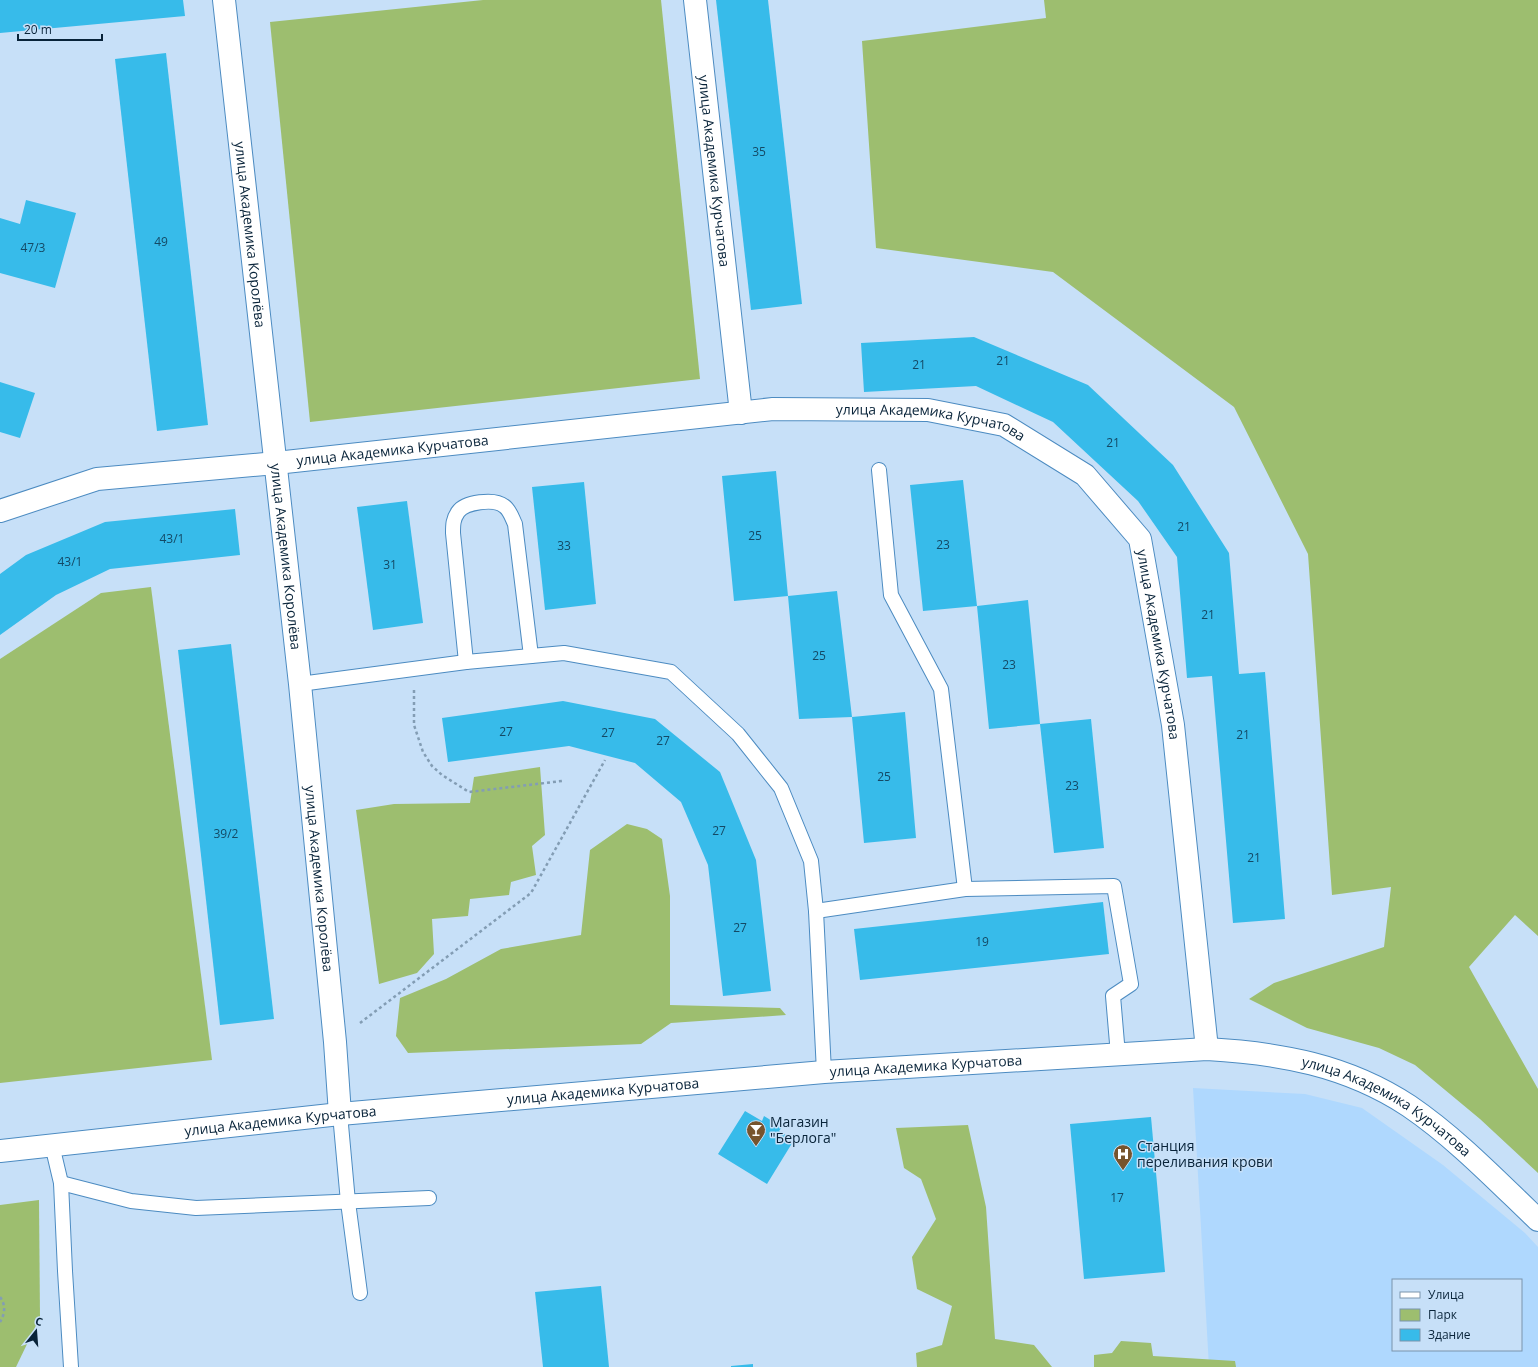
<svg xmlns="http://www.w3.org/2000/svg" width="1538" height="1367" font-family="'Open Sans',sans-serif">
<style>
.built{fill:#afd8fe;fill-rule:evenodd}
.green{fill:#9dbe6f}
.building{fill:#37bbea}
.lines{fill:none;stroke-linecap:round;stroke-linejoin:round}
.service-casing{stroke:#4c8bc1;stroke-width:16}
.minor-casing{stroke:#4c8bc1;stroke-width:24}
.path{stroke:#839db4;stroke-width:2.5;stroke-dasharray:3 3;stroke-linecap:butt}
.service{stroke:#fff;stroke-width:14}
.minor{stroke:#fff;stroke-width:22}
.labels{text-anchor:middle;stroke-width:3;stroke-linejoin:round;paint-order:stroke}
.number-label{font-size:12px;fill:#144965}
.street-label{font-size:14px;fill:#082339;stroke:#c7e0f8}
.poi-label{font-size:14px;fill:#082339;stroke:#c7e0f8;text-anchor:start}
</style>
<rect width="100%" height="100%" fill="#c7e0f8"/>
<path class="built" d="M1193 1088 1305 1094 1362 1108 1443 1165 1525 1233 1538 1247V1367H1209ZM1393 1280H1521V1350H1393Z"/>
<g class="green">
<polygon points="483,0 661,0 700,379 310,422 270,22"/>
<polygon points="1044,0 1538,0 1538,936 1515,915 1469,967 1538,1089 1538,1173 1480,1119 1415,1065 1379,1048 1307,1028 1249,999 1274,983 1384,947 1391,887 1332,895 1308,554 1234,407 1053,272 876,248 862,41 1046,18"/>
<polygon points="151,587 212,1060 0,1083 0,659 101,593"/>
<polygon points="540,767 545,835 532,846 536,875 511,882 509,895 470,899 468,916 432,919 434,954 417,973 379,984 356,810 394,804 470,803 474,777"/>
<polygon points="627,824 647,829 662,839 670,896 670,1005 780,1008 786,1015 671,1023 641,1044 408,1053 396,1036 400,998 446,979 501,949 581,935 590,850"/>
<polygon points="968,1125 986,1207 995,1339 1034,1345 1052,1367 917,1367 916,1353 942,1345 952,1306 917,1289 912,1257 936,1219 921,1179 904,1168 896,1128"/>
<polygon points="39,1200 40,1317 16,1367 0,1367 0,1205"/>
<polygon points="1121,1341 1151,1343 1153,1356 1235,1361 1236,1367 1094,1367 1094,1355 1112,1353"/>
</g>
<g class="building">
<polygon points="0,0 183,0 185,16 0,33"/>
<polygon points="716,0 768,0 802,304 751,310"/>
<polygon points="166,53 208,425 157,431 115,59"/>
<polygon points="26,200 76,213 55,288 0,273 0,218 20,224"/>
<polygon points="974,337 1088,385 1173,465 1229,553 1239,674 1265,672 1285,919 1233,923 1212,676 1187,678 1177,557 1138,501 1053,422 976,386 864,392 861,343"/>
<polygon points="0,382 35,393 20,438 0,432"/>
<polygon points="776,471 788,596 837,591 852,717 905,712 916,838 864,843 852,717 799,719 788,596 734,601 722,476"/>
<polygon points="963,480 977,606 1028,600 1040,724 989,729 977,606 923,611 910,485"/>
<polygon points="584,482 596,604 545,610 532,487"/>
<polygon points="407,501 423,623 373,630 357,507"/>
<polygon points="235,509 240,555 110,569 56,595 0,635 0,574 26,555 105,522"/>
<polygon points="231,644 274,1019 220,1025 178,650"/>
<polygon points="563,701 655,719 720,772 756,860 771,991 723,996 708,865 681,802 635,763 569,746 448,762 442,718"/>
<polygon points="1091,719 1104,848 1054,853 1040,724"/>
<polygon points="1103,902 1109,954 860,980 854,929"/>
<polygon points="745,1111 762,1121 764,1116 782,1127 779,1131 794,1140 767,1184 718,1154"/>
<polygon points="1151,1117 1165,1272 1084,1279 1070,1124"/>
<polygon points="601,1286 609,1367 543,1367 535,1292"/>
<polygon points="753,1364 753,1367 731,1367 731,1366"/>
</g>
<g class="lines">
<defs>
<g id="service">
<path d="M466 662 453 533C453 525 453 519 458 512 465 502 494 498 504 506 510 510 512 518 515 524L531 656"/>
<polyline points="300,684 466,662 564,653 671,672 738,734 781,788 811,861 816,911 824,1072"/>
<polyline points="965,889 1114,886 1131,984 1113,996 1118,1055"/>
<polyline points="816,911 965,889 941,689 891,595 879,470"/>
<polyline points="340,1114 348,1202 360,1293"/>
<polyline points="52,1145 61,1183 65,1271 71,1367"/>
<polyline points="61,1183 131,1201 196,1208 429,1198"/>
</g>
<g id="minor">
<path id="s1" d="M224 0 300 684 335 1042 340 1114"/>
<path id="s2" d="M695 0 741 413"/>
<path id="s3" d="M0 511 97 479 276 463 773 409 928 410 1004 425 1085 475 1140 539 1173 725 1207 1049"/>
<path id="s4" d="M0 1151 340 1114 824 1072 1207 1049C1279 1053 1347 1065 1409 1106 1456 1138 1497 1181 1538 1220"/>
</g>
</defs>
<use href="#service" class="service-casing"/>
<use href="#minor" class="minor-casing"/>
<g class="path">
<polyline points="414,690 414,725 423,752 432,766 442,775 469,792 562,781"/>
<polyline points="360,1023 531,893 605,760"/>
<path d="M0 1297C6 1305 5 1314 0 1322"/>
</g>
<use href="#service" class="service"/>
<use href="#minor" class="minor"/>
</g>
<defs>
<symbol id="bar-pin" viewBox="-11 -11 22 30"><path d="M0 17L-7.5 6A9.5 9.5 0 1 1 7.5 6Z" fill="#77542d" stroke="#c7e0f8"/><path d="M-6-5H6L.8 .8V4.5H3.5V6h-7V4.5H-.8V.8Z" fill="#fff"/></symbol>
<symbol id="hospital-pin" viewBox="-11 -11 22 30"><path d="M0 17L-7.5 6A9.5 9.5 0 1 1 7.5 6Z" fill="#77542d" stroke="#c7e0f8"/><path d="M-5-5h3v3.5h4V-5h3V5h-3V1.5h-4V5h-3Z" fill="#fff"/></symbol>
</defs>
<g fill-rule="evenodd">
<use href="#bar-pin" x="745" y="1119" width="22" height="30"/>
<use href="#hospital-pin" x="1112" y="1143" width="22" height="30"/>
</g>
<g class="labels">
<g class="number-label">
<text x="759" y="156">35</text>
<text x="161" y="246">49</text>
<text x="33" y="252">47/3</text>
<text x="1003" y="365">21</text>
<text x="919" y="369">21</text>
<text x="1113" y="447">21</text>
<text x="1184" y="531">21</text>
<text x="755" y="540">25</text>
<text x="172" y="543">43/1</text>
<text x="943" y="549">23</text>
<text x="564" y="550">33</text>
<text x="70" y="566">43/1</text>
<text x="390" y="569">31</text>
<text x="1208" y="619">21</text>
<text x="819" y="660">25</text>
<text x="1009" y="669">23</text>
<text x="506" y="736">27</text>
<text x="608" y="737">27</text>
<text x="1243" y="739">21</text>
<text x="663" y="745">27</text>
<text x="884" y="781">25</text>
<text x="1072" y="790">23</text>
<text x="719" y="835">27</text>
<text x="226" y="838">39/2</text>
<text x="1254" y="862">21</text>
<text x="740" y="932">27</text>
<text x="982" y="946">19</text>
<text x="1117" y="1202">17</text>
</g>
<g class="street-label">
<text dy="5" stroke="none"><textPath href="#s2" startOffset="172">улица Академика Курчатова</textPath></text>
<text dy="5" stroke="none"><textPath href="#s1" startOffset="236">улица Академика Королёва</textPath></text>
<text dy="5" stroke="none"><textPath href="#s3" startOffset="941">улица Академика Курчатова</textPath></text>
<text dy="5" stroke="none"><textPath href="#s3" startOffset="399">улица Академика Курчатова</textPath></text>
<text dy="5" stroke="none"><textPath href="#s1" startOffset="560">улица Академика Королёва</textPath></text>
<text dy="5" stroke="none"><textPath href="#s3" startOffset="1301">улица Академика Курчатова</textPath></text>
<text dy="5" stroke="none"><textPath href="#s1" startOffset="884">улица Академика Королёва</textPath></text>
<text dy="5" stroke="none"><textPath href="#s4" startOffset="930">улица Академика Курчатова</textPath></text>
<text dy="5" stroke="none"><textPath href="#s4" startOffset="606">улица Академика Курчатова</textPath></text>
<text dy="5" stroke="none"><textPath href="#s4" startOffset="1404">улица Академика Курчатова</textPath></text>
<text dy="5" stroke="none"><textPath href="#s4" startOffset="282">улица Академика Курчатова</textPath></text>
</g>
<g class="poi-label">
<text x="770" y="1127">Магазин<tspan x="770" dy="16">"Берлога"</tspan></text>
<text x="1137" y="1151">Станция<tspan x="1137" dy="16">переливания крови</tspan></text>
</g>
</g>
<rect x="1392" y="1279" width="130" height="72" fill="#c7e0f8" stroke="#7b94ac"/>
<rect x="1400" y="1292" width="20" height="6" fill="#ffffff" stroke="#7b94ac"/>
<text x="1428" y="1299" font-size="12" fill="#082339">Улица</text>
<rect x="1400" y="1309" width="20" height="12" fill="#9dbe6f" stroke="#7b94ac"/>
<text x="1428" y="1319" font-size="12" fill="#082339">Парк</text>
<rect x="1400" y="1329" width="20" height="12" fill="#37bbea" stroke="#7b94ac"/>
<text x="1428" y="1339" font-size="12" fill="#082339">Здание</text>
<g transform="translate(36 1331) rotate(17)" stroke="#c7e0f8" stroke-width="3" paint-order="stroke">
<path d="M0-3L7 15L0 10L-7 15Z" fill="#082339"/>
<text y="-6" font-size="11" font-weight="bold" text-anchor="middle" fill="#082339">С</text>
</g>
<path d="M18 34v6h84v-6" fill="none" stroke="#082339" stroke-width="2"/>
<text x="24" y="34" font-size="12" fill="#082339" stroke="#c7e0f8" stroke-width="3" paint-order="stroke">20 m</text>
</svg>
